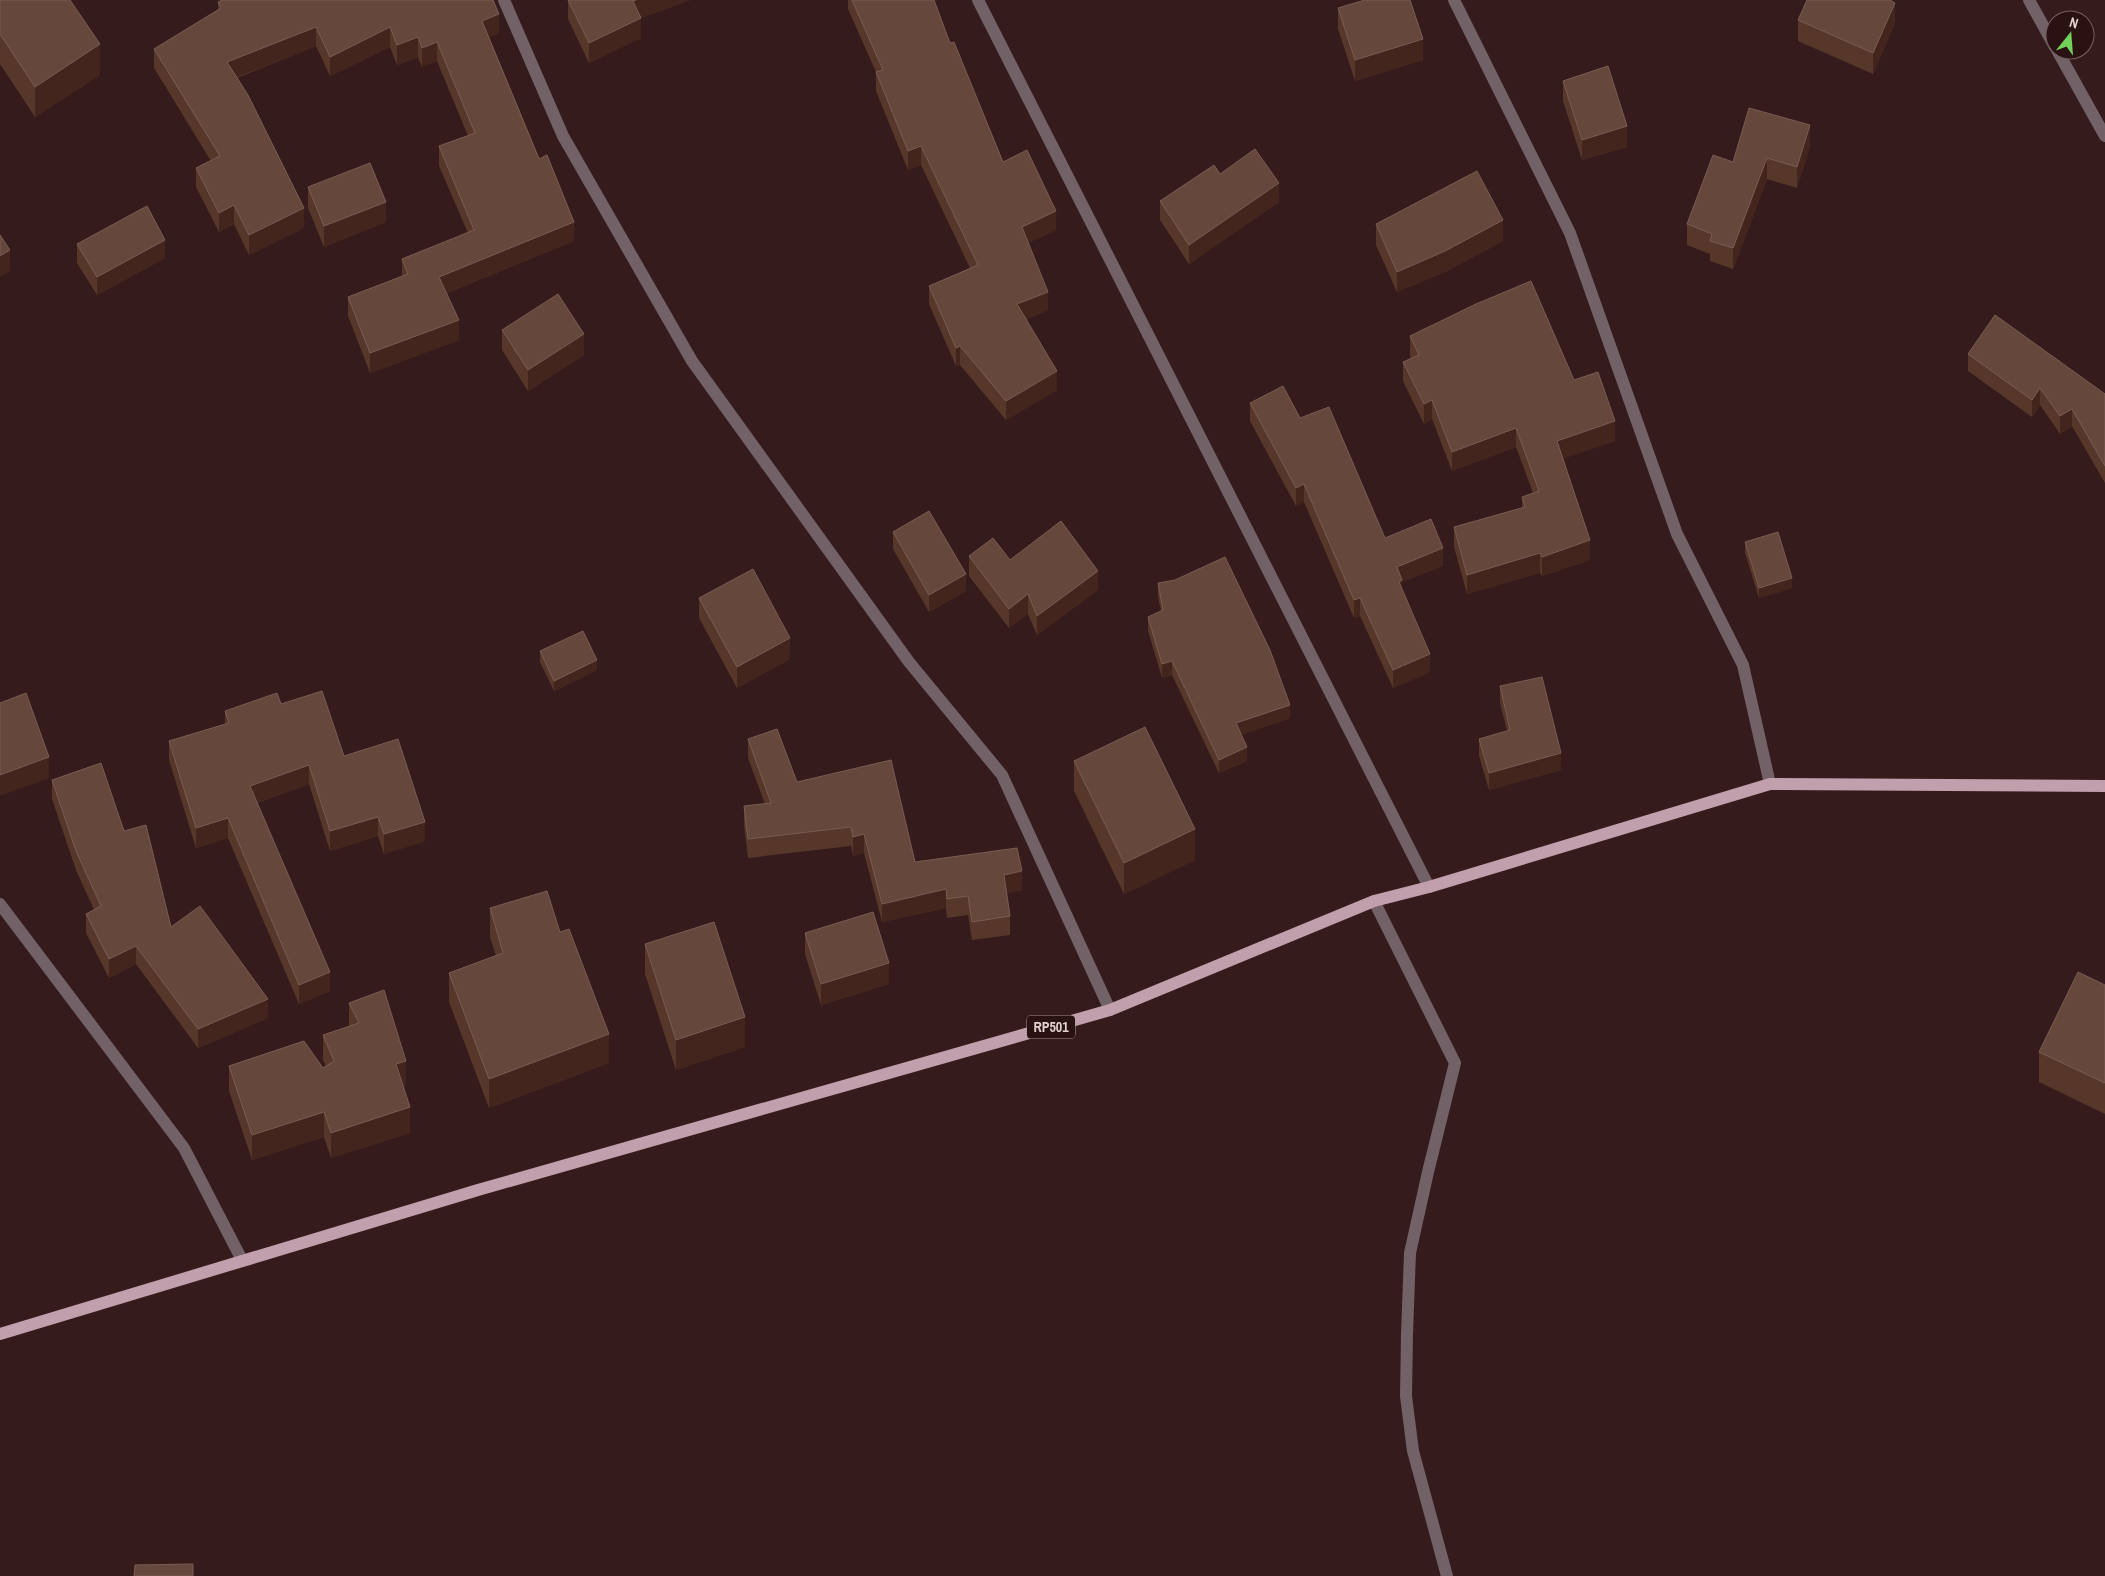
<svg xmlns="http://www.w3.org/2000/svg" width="2105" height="1576" font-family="'Archivo Narrow',sans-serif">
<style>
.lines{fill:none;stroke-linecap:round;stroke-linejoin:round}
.minor{stroke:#726167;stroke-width:12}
.major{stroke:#c29fac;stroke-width:12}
.wall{fill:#56372a}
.shaded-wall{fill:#43251d}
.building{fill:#66473c;stroke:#795c53}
.labels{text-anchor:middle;stroke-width:4.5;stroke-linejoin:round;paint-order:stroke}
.shield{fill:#2a1213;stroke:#ab9797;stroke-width:1}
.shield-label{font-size:14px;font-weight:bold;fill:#e2d0d0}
</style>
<rect width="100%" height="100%" fill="#351b1c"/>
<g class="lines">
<g class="minor">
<polyline points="504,0 563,136 692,361 909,662 1002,775 1110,1010"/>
<polyline points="978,0 1429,887"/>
<polyline points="1454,0 1570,233 1677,534 1743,665 1770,784"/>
<polyline points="2029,0 2055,47"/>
<polyline points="2057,50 2105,136"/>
<polyline points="1374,901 1455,1063 1428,1172 1410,1253 1407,1334 1406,1396 1413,1451 1447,1576"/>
<polyline points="0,904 184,1148 242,1260"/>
</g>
<polyline class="major" points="0,1334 478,1190 1110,1010 1374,901 1429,887 1770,784 2105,786"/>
</g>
<g class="wall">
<polygon points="0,0 100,75 35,117 0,64"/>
<polygon points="568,0 690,0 641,18 641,38 589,63 568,19"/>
<polygon points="848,0 934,0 950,43 1003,162 1056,230 1028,243 1048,310 1026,319 1057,390 1006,420 960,365 956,366 929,304 929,286 970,268 921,165 908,170 876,91 876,72 848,9"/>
<polygon points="1807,0 1892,0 1895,23 1873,74 1798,41 1798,20"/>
<polygon points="218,2 499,33 489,37 574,241 447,293 459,340 370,373 348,316 348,297 402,276 402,259 468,233 439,166 439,146 468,136 437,61 422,67 418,57 397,65 390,47 330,76 316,46 237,78 304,228 249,255 234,224 219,232 196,187 196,168 211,161 154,68 154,49 218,10"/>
<polygon points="1338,8 1423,60 1355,81 1338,29"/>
<polygon points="1563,81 1627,147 1582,160 1563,101"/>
<polygon points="1810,146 1797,188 1767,179 1733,269 1710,261 1710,254 1687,245 1687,224 1733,162"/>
<polygon points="1220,174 1279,202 1189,264 1160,220 1160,201"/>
<polygon points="308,187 386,222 324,247 308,208"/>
<polygon points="1376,224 1503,241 1445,272 1397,292 1376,245"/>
<polygon points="77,244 165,258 97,295 77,263"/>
<polygon points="502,330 584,355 528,391 502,350"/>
<polygon points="1410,336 1574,380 1615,441 1563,458 1590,560 1542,576 1540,573 1467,594 1454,547 1454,527 1522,508 1522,497 1533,493 1516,447 1452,471 1432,419 1424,424 1403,381 1403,362 1411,358 1410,356"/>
<polygon points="1968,354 2105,394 2105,483 2072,426 2060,434 2040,405 2032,417 1968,371"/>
<polygon points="1250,403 1300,418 1385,538 1443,566 1402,582 1402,590 1430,672 1393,688 1360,616 1354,618 1304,502 1296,506 1250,421"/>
<polygon points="893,532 966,591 929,612 893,549"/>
<polygon points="1745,542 1792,588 1759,598 1745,553"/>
<polygon points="969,556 1010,560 1098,590 1037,635 1028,614 1009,628 969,576"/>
<polygon points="1158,583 1290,718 1241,735 1247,761 1219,773 1172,675 1162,678 1148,631 1148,617 1161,611 1158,596"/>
<polygon points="699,598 790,659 737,688 699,618"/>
<polygon points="540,651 597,670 554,691 540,662"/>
<polygon points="1500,686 1561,770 1489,790 1479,756 1479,739 1507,731 1500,703"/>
<polygon points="281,704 344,756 425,841 384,854 378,836 330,851 309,784 257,803 330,991 299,1004 228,838 196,848 169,760 169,741 225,724 225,711"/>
<polygon points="748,739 797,782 915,862 1022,890 1007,893 1010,916 1010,935 972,940 968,915 947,918 946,908 882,922 864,853 853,856 851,846 748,858 744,825 744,806 765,804 748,758"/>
<polygon points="1074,761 1195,860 1124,894 1074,791"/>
<polygon points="52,780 124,831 171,927 268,1018 198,1048 136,964 109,978 86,933 86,914 94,910 76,870 52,799"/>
<polygon points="490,908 560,932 609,1063 489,1108 449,1002 449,973 496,956 490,937"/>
<polygon points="805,933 889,984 821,1005 805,954"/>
<polygon points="645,944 745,1047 676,1070 645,974"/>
<polygon points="2105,985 2105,1114 2039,1082 2039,1052"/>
<polygon points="349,1003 406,1086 403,1087 410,1133 331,1158 324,1137 252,1160 229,1091 229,1066 323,1068 326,1066 323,1060 323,1035 349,1027"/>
</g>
<g class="shaded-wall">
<polygon points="636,0 690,0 633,21 633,1"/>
<polygon points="1895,3 1895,23 1873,74 1873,53"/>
<polygon points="499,14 499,33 482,40 482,21"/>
<polygon points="641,18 641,38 589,63 589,43"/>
<polygon points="316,27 316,46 227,81 227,62"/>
<polygon points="390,27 390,47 330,76 330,57"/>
<polygon points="418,37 418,57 397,65 397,45"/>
<polygon points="1423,39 1423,60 1355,81 1355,60"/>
<polygon points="437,42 437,61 422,67 422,48"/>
<polygon points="100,44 100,75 35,117 35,87"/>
<polygon points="1810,125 1810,146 1797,188 1797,167"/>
<polygon points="1627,126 1627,147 1582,160 1582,140"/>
<polygon points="921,146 921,165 908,170 908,151"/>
<polygon points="1767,158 1767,179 1733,269 1733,248"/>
<polygon points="1279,183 1279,202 1189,264 1189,245"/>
<polygon points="386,202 386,222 324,247 324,226"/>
<polygon points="234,205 234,224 219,232 219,213"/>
<polygon points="304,208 304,228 249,255 249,235"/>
<polygon points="1056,211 1056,230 1022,246 1022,227"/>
<polygon points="1503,220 1503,241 1445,272 1397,292 1397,272"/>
<polygon points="574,222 574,241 439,296 439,277"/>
<polygon points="165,240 165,258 97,295 97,277"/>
<polygon points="10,250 10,271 0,277 0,256"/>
<polygon points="1048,292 1048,310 1017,322 1017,304"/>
<polygon points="459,320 459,340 370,373 370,353"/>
<polygon points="584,334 584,355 528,391 528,370"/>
<polygon points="960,346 960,365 956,366 956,348"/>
<polygon points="1057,371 1057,390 1006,420 1006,401"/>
<polygon points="2040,388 2040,405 2032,417 2032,400"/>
<polygon points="1432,400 1432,419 1424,424 1424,404"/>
<polygon points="2072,409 2072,426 2060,434 2060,416"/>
<polygon points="1615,421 1615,441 1557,461 1557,441"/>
<polygon points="1516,428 1516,447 1452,471 1452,452"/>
<polygon points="1304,484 1304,502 1296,506 1296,488"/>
<polygon points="1590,540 1590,560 1542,576 1542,557"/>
<polygon points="1443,548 1443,566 1402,582 1402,598 1399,600 1397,567"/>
<polygon points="1540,553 1540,573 1467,594 1467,575"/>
<polygon points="1098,571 1098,590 1037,635 1037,616"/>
<polygon points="966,574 966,591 929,612 929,595"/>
<polygon points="1792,578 1792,588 1759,598 1759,588"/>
<polygon points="1028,594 1028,614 1009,628 1009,609"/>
<polygon points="1360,598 1360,616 1354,618 1354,600"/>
<polygon points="790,638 790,659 737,688 737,667"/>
<polygon points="1430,654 1430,672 1393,688 1393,670"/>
<polygon points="597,660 597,670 554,691 554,681"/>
<polygon points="1172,661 1172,675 1162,678 1162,664"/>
<polygon points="1290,705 1290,718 1236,737 1236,723"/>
<polygon points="1247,747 1247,761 1219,773 1219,760"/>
<polygon points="1561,753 1561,770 1489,790 1489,773"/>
<polygon points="49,757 49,778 0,796 0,775"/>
<polygon points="309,765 309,784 250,805 250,786"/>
<polygon points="378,817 378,836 330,851 330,831"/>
<polygon points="228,818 228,838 196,848 196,828"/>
<polygon points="425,822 425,841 384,854 384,834"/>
<polygon points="1195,829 1195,860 1124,894 1124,863"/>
<polygon points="864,834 864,853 853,856 853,837"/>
<polygon points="1022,871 1022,890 1004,894 1004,875"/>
<polygon points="946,889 946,908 882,922 882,904"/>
<polygon points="136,946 136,964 109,978 109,959"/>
<polygon points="889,963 889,984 821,1005 821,984"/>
<polygon points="330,972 330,991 299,1004 299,985"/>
<polygon points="268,999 268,1018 198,1048 198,1029"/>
<polygon points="745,1017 745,1047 676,1070 676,1040"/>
<polygon points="609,1034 609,1063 489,1108 489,1079"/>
<polygon points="406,1061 406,1086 396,1090 396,1064"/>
<polygon points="410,1107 410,1133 331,1158 331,1133"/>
<polygon points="324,1112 324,1137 252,1160 252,1135"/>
</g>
<g class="building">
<polygon points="0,0 70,0 100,44 35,87 0,34"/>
<polygon points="222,0 493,0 499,14 482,21 539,159 547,155 574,222 439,277 459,320 370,353 348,297 408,274 402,259 474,230 439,146 475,133 437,42 422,48 418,37 397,45 390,27 330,57 316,27 227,62 248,95 304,208 249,235 234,205 219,213 196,168 220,156 154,49 221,8 218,2"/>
<polygon points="568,0 636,0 633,1 641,18 589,43"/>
<polygon points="852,0 934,0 950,43 954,42 1003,162 1027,150 1056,211 1022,227 1048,292 1017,304 1057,371 1006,401 960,346 956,348 929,286 978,265 921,146 908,151 876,72 883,70"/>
<polygon points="1365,0 1410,0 1423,39 1355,60 1338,8"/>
<polygon points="1807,0 1890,0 1895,3 1873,53 1798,20"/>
<polygon points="1608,66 1627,126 1582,140 1563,81"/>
<polygon points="1749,108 1810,125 1797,167 1767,158 1733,248 1710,241 1712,234 1687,224 1713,155 1733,162"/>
<polygon points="1255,149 1279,183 1189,245 1160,201 1214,165 1220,174"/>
<polygon points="370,163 386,202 324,226 308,187"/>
<polygon points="1477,171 1503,220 1445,251 1397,272 1376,224"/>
<polygon points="147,206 165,240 97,277 77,244"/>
<polygon points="0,235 10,250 0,256"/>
<polygon points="1531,281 1574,380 1598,372 1615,421 1557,441 1590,540 1542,557 1540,553 1467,575 1454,527 1525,507 1522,497 1539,491 1516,428 1452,452 1432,400 1424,404 1403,362 1419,355 1410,336 1476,304"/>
<polygon points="558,294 584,334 528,370 502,330"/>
<polygon points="1995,315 2105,394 2105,466 2072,409 2060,416 2040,388 2032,400 1968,354"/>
<polygon points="1283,386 1300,418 1329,407 1385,538 1431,519 1443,548 1397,567 1402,580 1399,582 1430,654 1393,670 1360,598 1354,600 1304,484 1296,488 1250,403"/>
<polygon points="929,511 966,574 929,595 893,532"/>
<polygon points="1061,521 1098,571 1037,616 1028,594 1009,609 969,556 993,538 1010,560"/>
<polygon points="1778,532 1792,578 1759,588 1745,542"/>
<polygon points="1225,557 1270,650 1290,705 1236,723 1247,747 1219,760 1172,661 1162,664 1148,617 1163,610 1158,583 1175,580"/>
<polygon points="753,569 790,638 737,667 699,598"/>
<polygon points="583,631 597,660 554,681 540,651"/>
<polygon points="1542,677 1561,753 1489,773 1479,739 1510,730 1500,686"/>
<polygon points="322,691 344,756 398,739 425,822 384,834 378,817 330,831 309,765 250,786 330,972 299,985 228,818 196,828 169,741 229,723 225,711 277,693 281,704"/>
<polygon points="26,693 49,757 0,775 0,703"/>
<polygon points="1145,727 1195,829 1124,863 1074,761"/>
<polygon points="777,729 797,782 891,760 915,862 1017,848 1022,871 1004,875 1010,916 972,922 968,896 947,899 946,889 882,904 864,834 853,837 851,827 748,839 744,806 771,803 748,739"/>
<polygon points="101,763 124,831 146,825 171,927 200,906 268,999 198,1029 136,946 109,959 86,914 101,906 76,851 52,780"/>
<polygon points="547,891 560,932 569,929 609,1034 489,1079 449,973 503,953 490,908"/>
<polygon points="873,912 889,963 821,984 805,933"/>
<polygon points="714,922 745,1017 676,1040 645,944"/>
<polygon points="2078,972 2105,985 2105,1083 2039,1052"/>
<polygon points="384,990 406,1061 396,1064 410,1107 331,1133 324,1112 252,1135 229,1066 304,1041 323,1068 334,1061 323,1035 359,1023 349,1003"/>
<polygon points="193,1564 193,1576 134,1576 135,1565"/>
</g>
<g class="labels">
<rect class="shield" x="1027" y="1015.5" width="48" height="23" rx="4"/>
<g class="shield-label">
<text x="1051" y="1032">RP501</text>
</g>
</g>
<g transform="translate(2070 35) rotate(17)"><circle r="24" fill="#2a1213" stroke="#745e5f"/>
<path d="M0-4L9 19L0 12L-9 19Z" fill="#74d25c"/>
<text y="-8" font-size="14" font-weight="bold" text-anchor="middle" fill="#e2d0d0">N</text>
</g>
</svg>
